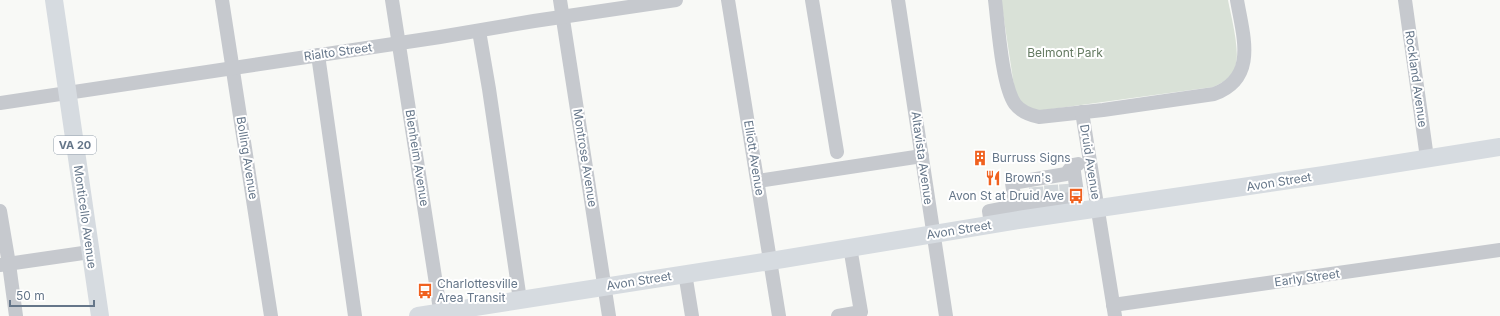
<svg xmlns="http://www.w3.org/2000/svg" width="1500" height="316" font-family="Inter,sans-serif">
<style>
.green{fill:#d9e1d7}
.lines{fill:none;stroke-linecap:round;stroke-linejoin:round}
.minor-tunnel{stroke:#d3d8db;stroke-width:14;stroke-dasharray:14 7;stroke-linecap:butt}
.minor{stroke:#c6c9ce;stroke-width:14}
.major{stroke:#d6dbe0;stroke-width:18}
.labels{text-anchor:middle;stroke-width:4;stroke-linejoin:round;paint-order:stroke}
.shield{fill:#fff;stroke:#939fac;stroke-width:1}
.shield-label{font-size:11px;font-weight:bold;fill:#657689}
.street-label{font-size:12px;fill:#657689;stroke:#fff}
.park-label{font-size:12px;fill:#647a61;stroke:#fff}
.poi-label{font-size:12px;fill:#657689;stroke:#fff;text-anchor:start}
</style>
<rect width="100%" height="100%" fill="#f8f9f6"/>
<path class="green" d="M1001 0H1228C1231 16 1242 56 1234 70 1229 79 1222 83 1213 87L1037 111 1020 105 1014 86Z"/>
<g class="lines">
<g class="minor-tunnel">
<polyline points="1066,184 1067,196"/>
<polyline points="1051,185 1052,197"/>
<polyline points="1036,187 1037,199"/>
</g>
<g class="minor">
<polyline points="222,0 271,316"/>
<polyline points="392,0 441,316"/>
<polyline points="560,0 609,316"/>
<polyline points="728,0 779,316"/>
<polyline points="812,0 837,152"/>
<polyline points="898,0 946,316"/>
<path d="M995 0C998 24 1002 86 1015 104 1021 112 1030 115 1039 117L1103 110 1214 94C1258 78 1243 36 1237 0"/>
<polyline points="1405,0 1427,158"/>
<polyline points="479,31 489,89 520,300"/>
<polyline points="318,55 355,316"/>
<polyline points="0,103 440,37 534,21 676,0"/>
<polyline points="1082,112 1115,316"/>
<polyline points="758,181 922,156"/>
<polyline points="0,211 9,264 16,316"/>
<polyline points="1017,215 1012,183 1066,174 1073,165 1078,164"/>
<polyline points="991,224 989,211 1015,206 1071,199 1077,193 1073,165"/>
<polyline points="0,265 90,252"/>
<polyline points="685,273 692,316"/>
<polyline points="1113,305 1500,250"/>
<polyline points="838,316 861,312 850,247"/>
</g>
<g class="major">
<polyline points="54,0 100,316"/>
<polyline points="418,316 783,259 1025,219 1324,175 1500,147"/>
</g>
</g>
<defs>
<symbol id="building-bare" viewBox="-9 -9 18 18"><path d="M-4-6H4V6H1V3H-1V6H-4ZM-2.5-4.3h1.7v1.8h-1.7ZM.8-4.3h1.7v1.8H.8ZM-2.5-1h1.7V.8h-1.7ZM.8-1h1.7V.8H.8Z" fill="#f0611f" stroke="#fff" stroke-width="2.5" paint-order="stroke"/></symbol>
<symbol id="restaurant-bare" viewBox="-9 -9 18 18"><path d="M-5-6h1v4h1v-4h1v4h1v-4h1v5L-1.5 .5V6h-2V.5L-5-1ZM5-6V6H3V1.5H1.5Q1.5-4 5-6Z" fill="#f0611f" stroke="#fff" stroke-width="2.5" paint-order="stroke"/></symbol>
<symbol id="bus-bare" viewBox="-9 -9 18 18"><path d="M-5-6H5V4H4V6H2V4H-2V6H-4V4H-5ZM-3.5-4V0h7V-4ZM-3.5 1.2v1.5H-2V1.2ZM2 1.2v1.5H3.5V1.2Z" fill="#f0611f" stroke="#fff" stroke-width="2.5" paint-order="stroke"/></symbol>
</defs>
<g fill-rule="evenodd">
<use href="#building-bare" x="969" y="147" width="22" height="22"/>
<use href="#restaurant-bare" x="982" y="167" width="22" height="22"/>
<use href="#bus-bare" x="1065" y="185" width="22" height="22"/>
<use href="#bus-bare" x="414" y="280" width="22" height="22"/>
</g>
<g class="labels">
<rect class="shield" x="54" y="136" width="42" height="18" rx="3"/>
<g class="shield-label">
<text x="75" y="149">VA 20</text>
</g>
<g class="street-label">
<text transform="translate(338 52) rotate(-8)" y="4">Rialto Street</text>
<text transform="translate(1416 79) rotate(82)" y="4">Rockland Avenue</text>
<text transform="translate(247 158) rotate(81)" y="4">Bolling Avenue</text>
<text transform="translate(417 158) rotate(81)" y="4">Blenheim Avenue</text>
<text transform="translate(585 158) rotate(81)" y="4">Montrose Avenue</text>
<text transform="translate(754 158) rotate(81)" y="4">Elliott Avenue</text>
<text transform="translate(922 158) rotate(82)" y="4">Altavista Avenue</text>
<text transform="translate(1090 162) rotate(81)" y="4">Druid Avenue</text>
<text transform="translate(1279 182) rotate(-9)" y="4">Avon Street</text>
<text transform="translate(85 217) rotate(82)" y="4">Monticello Avenue</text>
<text transform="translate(959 230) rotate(-9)" y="4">Avon Street</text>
<text transform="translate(1307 278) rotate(-8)" y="4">Early Street</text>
<text transform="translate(639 281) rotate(-9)" y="4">Avon Street</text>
</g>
<g class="park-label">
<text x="1065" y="57">Belmont Park</text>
</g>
<g class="poi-label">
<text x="992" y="162">Burruss Signs</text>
<text x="1005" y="182">Brown's</text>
<text x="1064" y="200" text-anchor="end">Avon St at Druid Ave</text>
<text x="437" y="288">Charlottesville<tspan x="437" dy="14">Area Transit</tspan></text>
</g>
</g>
<path d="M10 300v6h84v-6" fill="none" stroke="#657689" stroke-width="2"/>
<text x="16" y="300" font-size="12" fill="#657689" stroke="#ffffff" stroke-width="3" paint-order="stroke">50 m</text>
</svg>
